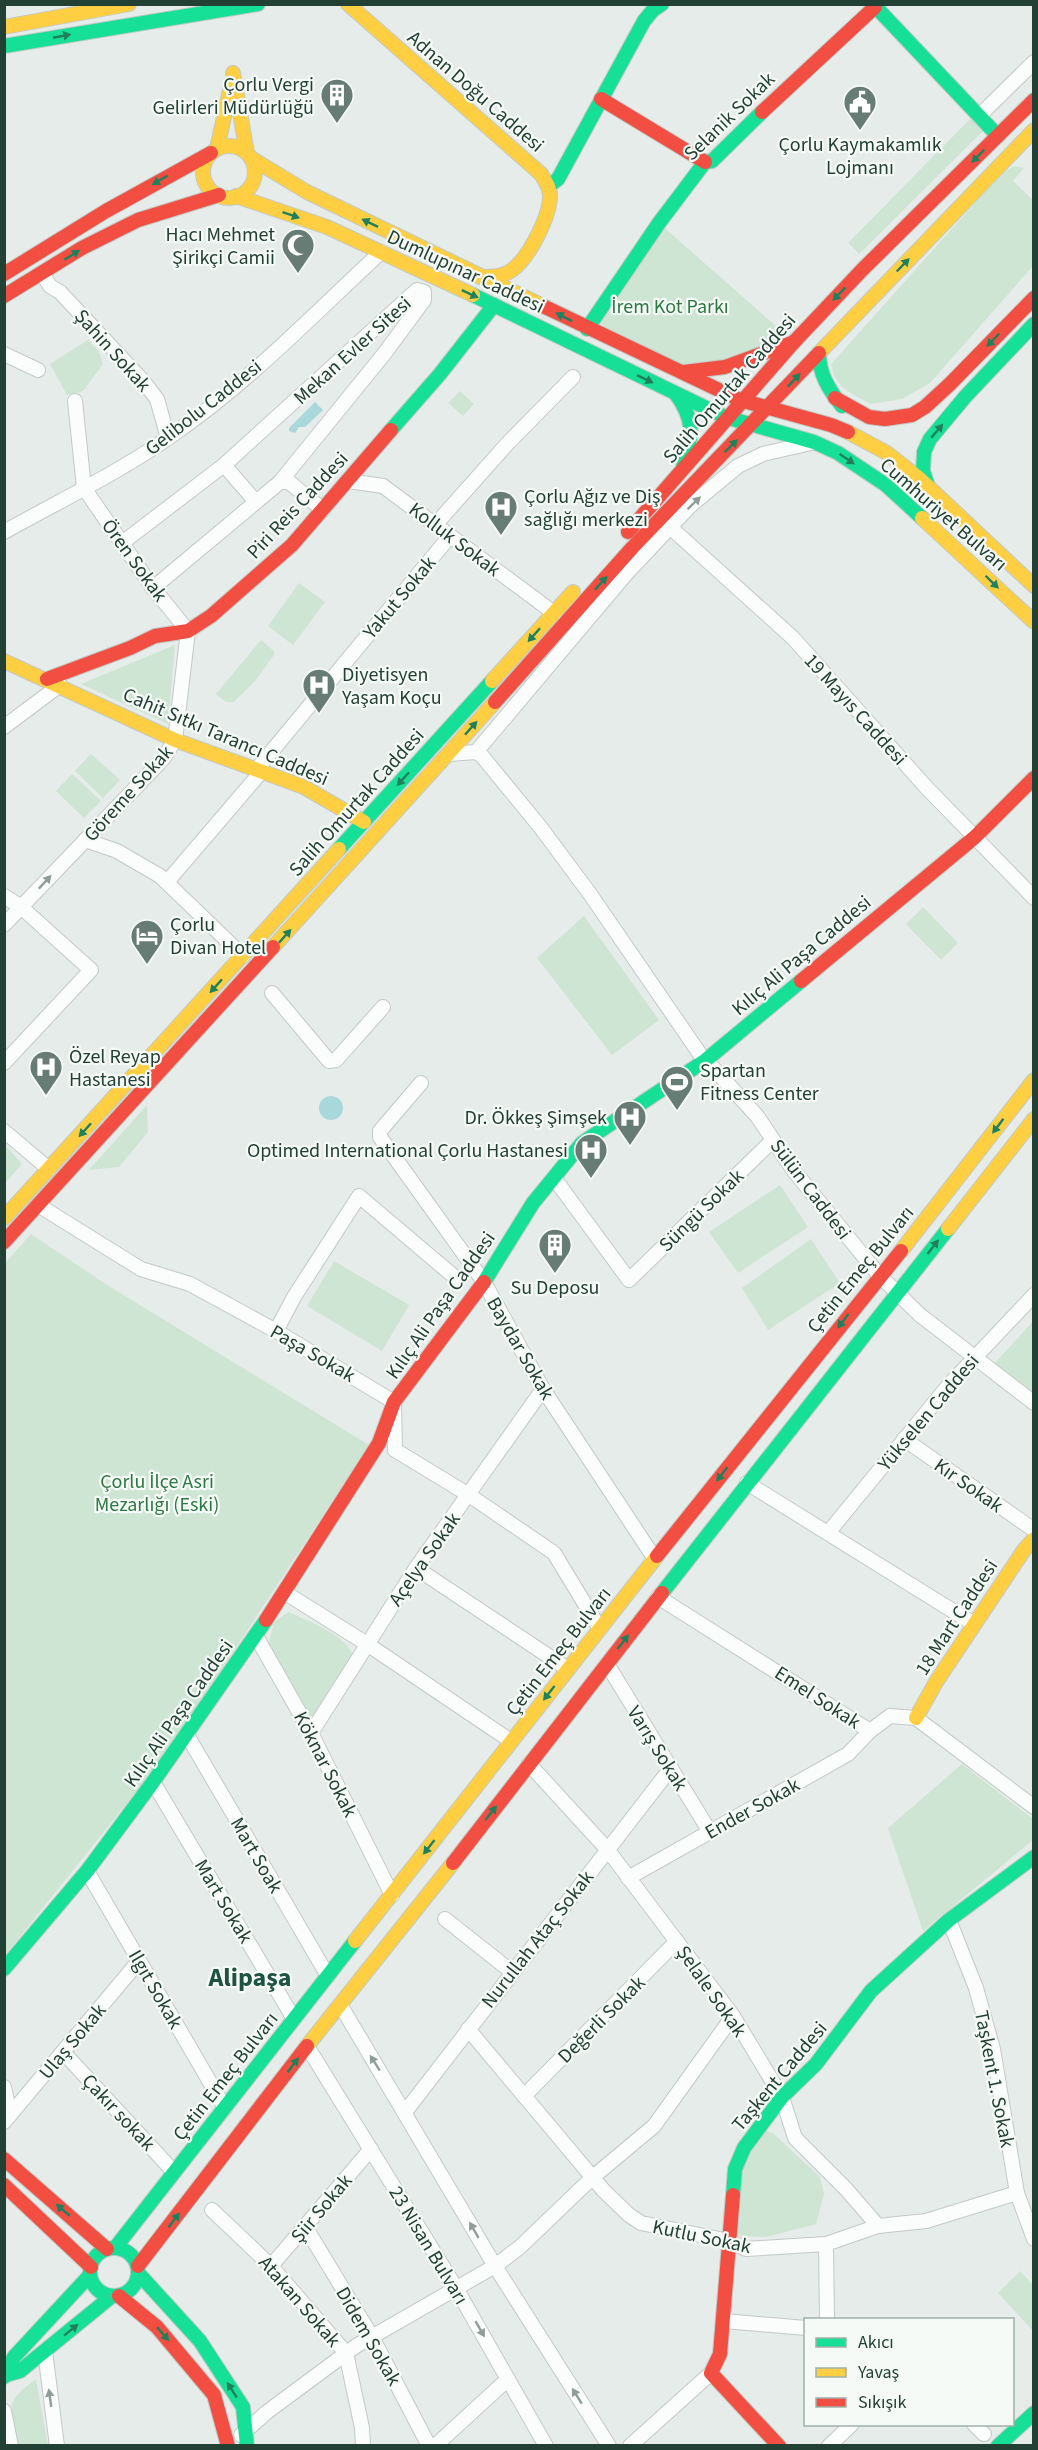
<svg xmlns="http://www.w3.org/2000/svg" width="1038" height="2450" font-family="'Source Sans 3',sans-serif">
<style>
.green{fill:#cfe5d4}
.water{fill:#a8d8da}
.lines{fill:none;stroke-linecap:round;stroke-linejoin:round}
.street-casing{stroke:#c3c9c6;stroke-width:16}
.fast-casing{stroke:#c2cac6;stroke-width:16}
.slow-casing{stroke:#c2cac6;stroke-width:16}
.jam-casing{stroke:#c2cac6;stroke-width:16}
.street{stroke:#fbfcfc;stroke-width:14}
.fast{stroke:#16e098;stroke-width:14}
.slow{stroke:#ffcf43;stroke-width:14}
.jam{stroke:#f24e42;stroke-width:14}
.oneway{fill:#1e805d}
.oneway2{fill:#8f9e98}
.labels{text-anchor:middle;stroke-width:4.5;stroke-linejoin:round;paint-order:stroke}
.poi-label{font-size:20px;fill:#234035;stroke:#f5faf7;text-anchor:start}
.street-label{font-size:20px;fill:#234035;stroke:#f5faf7}
.park-label{font-size:20px;fill:#2d7842;stroke:#f5faf7}
.district-label{font-size:26px;font-weight:bold;fill:#1f5341;stroke:#f5faf7}
</style>
<rect width="100%" height="100%" fill="#e6ece9"/>
<g class="green">
<polygon points="972,117 984,130 859,254 848,243"/>
<polygon points="1014,166 1024,168 1013,181 1033,200 1033,266 930,383 902,399 871,404 855,396 842,387 834,376 831,364 1001,174"/>
<polygon points="659,223 794,342 680,372 595,320"/>
<polygon points="88,340 99,351 103,364 83,391 67,395 50,364"/>
<polygon points="460,391 474,404 463,416 448,403"/>
<polygon points="299,583 325,602 293,645 268,626"/>
<polygon points="261,640 274,651 274,655 256,680 234,702 226,702 216,694"/>
<polygon points="175,645 168,724 81,684"/>
<polygon points="91,754 120,780 103,798 75,771"/>
<polygon points="72,774 101,801 84,818 56,791"/>
<polygon points="923,907 958,943 941,960 906,924"/>
<polygon points="584,916 659,1020 612,1055 537,958"/>
<polygon points="147,1105 148,1132 119,1167 89,1170"/>
<polygon points="5,1145 22,1164 5,1183"/>
<polygon points="780,1185 808,1227 738,1273 709,1232"/>
<polygon points="31,1234 112,1288 369,1445 165,1756 5,1955 4,1264"/>
<polygon points="811,1239 840,1283 768,1330 742,1288"/>
<polygon points="334,1261 409,1305 382,1351 307,1306"/>
<polygon points="1033,1321 1033,1391 1030,1395 995,1363"/>
<path d="M289 1612C311 1623 346 1634 355 1659L321 1714 311 1718 269 1643 274 1622Z"/>
<polygon points="962,1764 1033,1819 1033,1840 923,1931 888,1828"/>
<polygon points="765,2130 774,2134 820,2177 824,2194 816,2224 766,2237 734,2236 739,2170"/>
<polygon points="1020,2271 1033,2285 1033,2331 998,2293"/>
<path d="M36 2379 48 2445H17C11 2407 2 2404 36 2379Z"/>
</g>
<g class="water">
<polygon points="315,402 323,410 305,427 299,427 295,433 289,431 289,428"/>
<circle cx="331" cy="1108" r="12"/>
</g>
<g class="lines">
<defs>
<g id="street">
<polyline points="979,116 1034,62"/>
<polyline points="42,273 50,286 60,292 143,381 157,399 168,438"/>
<polyline points="4,354 38,370"/>
<polyline points="224,465 256,502"/>
<polyline points="349,481 383,486 554,613"/>
<polyline points="435,525 508,443 573,377"/>
<polyline points="671,528 793,638 926,787 1034,898"/>
<path d="M4 532C63 499 124 470 178 431 252 379 315 313 381 252"/>
<polyline points="122,543 224,465 417,290 424,292 424,300 384,354 280,482"/>
<polyline points="153,588 280,482 289,482 323,510"/>
<polyline points="4,727 60,685"/>
<polyline points="476,752 626,574 690,506 738,466 763,454 811,443"/>
<polyline points="449,754 476,752 482,756 541,828 590,894 704,1060"/>
<polyline points="257,769 450,536"/>
<polyline points="85,840 117,851 160,876 243,956"/>
<polyline points="167,882 262,771"/>
<polyline points="4,896 21,907 91,970 4,1063"/>
<polyline points="4,925 163,759 175,740 188,631 153,588 84,488 75,401"/>
<polyline points="272,993 329,1061 336,1060 383,1007"/>
<polyline points="706,1060 757,1116 794,1171 879,1275 920,1315 1034,1403"/>
<polyline points="421,1083 380,1131 380,1137 484,1282 543,1389 655,1559"/>
<polyline points="4,1131 49,1169"/>
<polyline points="554,1178 629,1280 773,1140"/>
<polyline points="38,1205 141,1269 190,1284 276,1331 394,1402 395,1450 469,1495 554,1553 600,1629"/>
<polyline points="276,1331 294,1297 359,1196 457,1279"/>
<polyline points="904,1439 1034,1530"/>
<polyline points="747,1483 974,1624"/>
<polyline points="828,1533 948,1386 1034,1295"/>
<polyline points="416,1568 568,1669"/>
<polyline points="284,1592 367,1644 511,1741"/>
<polyline points="658,1597 870,1731 890,1716 916,1718 1034,1807"/>
<polyline points="256,1636 311,1733 392,1895"/>
<polyline points="607,1664 710,1832"/>
<polyline points="311,1733 416,1568 543,1389"/>
<polyline points="187,1735 328,1976"/>
<polyline points="529,1764 607,1849 733,2016 782,2097 795,2138 846,2189 878,2226"/>
<polyline points="153,1782 294,2019"/>
<polyline points="87,1871 225,2108"/>
<polyline points="628,1878 848,1754 870,1731"/>
<polyline points="445,1919 512,1972"/>
<polyline points="949,1920 976,1988 993,2049 1017,2193 1034,2239"/>
<polyline points="341,2006 495,2266 609,2446"/>
<polyline points="468,2029 604,2191 629,2215 641,2223 729,2241 746,2249 826,2244 878,2226 926,2221 1017,2193"/>
<polyline points="307,2046 456,2288 546,2446"/>
<polyline points="63,2052 174,2172"/>
<polyline points="4,2087 10,2115"/>
<polyline points="524,2096 677,1941"/>
<polyline points="405,2112 671,1768"/>
<polyline points="4,2122 139,1961"/>
<polyline points="212,2210 271,2266 346,2353 362,2428 363,2446"/>
<polyline points="306,2228 372,2337 429,2446"/>
<polyline points="826,2244 827,2320"/>
<polyline points="271,2266 371,2149"/>
<polyline points="724,2321 806,2328"/>
<polyline points="45,2351 57,2446"/>
<polyline points="4,2411 11,2446"/>
<polyline points="974,2424 984,2434"/>
<polyline points="241,2435 267,2412 356,2346 495,2266 520,2247 593,2177 654,2126 733,2016"/>
<polyline points="435,2446 508,2379"/>
<polyline points="630,2446 711,2373"/>
<polyline points="829,2446 852,2424"/>
</g>
<g id="fast">
<polyline points="873,4 998,136"/>
<polyline points="4,46 258,4"/>
<polyline points="549,186 558,179 644,21 653,10 662,4"/>
<polyline points="473,295 725,417 814,442 838,453 886,485 922,518"/>
<polyline points="587,329 659,223 705,162 712,161 762,112"/>
<path d="M819 353C819 374 829 390 842 406"/>
<path d="M676 394C696 422 692 435 683 467"/>
<polyline points="391,430 440,374 494,305"/>
<polyline points="928,486 923,471 924,452 930,439 965,397 1034,324"/>
<polyline points="339,849 492,681"/>
<polyline points="484,1282 533,1203 582,1143 706,1060 801,981"/>
<polyline points="662,1593 948,1229"/>
<polyline points="4,1969 87,1871 153,1782 266,1620"/>
<polyline points="733,2195 735,2169 744,2148 782,2097 816,2064 871,1991 949,1920 1034,1857"/>
<circle cx="114" cy="2272" r="24"/>
<polyline points="115,2248 355,1941"/>
<polyline points="139,2274 200,2341 243,2407 247,2446"/>
<polyline points="6,2375 20,2371 112,2296"/>
<polyline points="4,2377 14,2357 90,2275"/>
<polyline points="998,2446 1034,2413"/>
</g>
<g id="slow">
<path d="M348 4 541 174C545 181 550 187 550 196 550 216 529 258 512 270 503 277 491 277 480 277"/>
<polyline points="4,27 129,4"/>
<polyline points="233,73 247,153"/>
<circle cx="229" cy="172" r="26"/>
<polyline points="217,149 231,85"/>
<polyline points="251,158 307,192 545,307"/>
<polyline points="236,196 327,227 473,295"/>
<polyline points="819,353 1034,130"/>
<polyline points="848,432 887,453 920,479 1034,586"/>
<polyline points="922,518 1034,622"/>
<polyline points="4,661 175,740 304,787 364,822"/>
<polyline points="492,681 573,592"/>
<polyline points="273,947 495,702"/>
<polyline points="4,1218 339,849"/>
<polyline points="948,1229 1034,1119"/>
<polyline points="901,1251 1034,1080"/>
<polyline points="916,1718 936,1682 1024,1550 1034,1539"/>
<polyline points="355,1941 657,1556"/>
<polyline points="307,2046 453,1863"/>
</g>
<g id="jam">
<polyline points="601,99 705,162"/>
<polyline points="762,112 875,7"/>
<polyline points="4,274 106,211 211,153"/>
<polyline points="4,296 82,248 138,220 219,195"/>
<polyline points="545,307 740,400 831,425 848,432"/>
<polyline points="794,342 862,270 1034,100"/>
<polyline points="684,372 725,367 794,342"/>
<polyline points="835,398 869,417 885,419 912,415 925,407 950,384 1034,298"/>
<polyline points="628,532 794,342"/>
<polyline points="47,679 130,648 155,636 188,631 211,616 292,545 391,430"/>
<polyline points="495,702 632,548 819,353"/>
<polyline points="801,981 975,837 1034,778"/>
<polyline points="4,1242 273,947"/>
<polyline points="657,1556 901,1251"/>
<polyline points="266,1620 379,1443 394,1402 484,1282"/>
<polyline points="453,1863 662,1593"/>
<polyline points="4,2159 107,2249"/>
<polyline points="4,2185 91,2267"/>
<polyline points="733,2195 720,2354 711,2373 779,2446"/>
<polyline points="138,2266 307,2046"/>
<polyline points="119,2296 157,2327 214,2395 228,2446"/>
</g>
</defs>
<use href="#street" class="street-casing"/>
<use href="#fast" class="fast-casing"/>
<use href="#slow" class="slow-casing"/>
<use href="#jam" class="jam-casing"/>
<use href="#street" class="street"/>
<use href="#fast" class="fast"/>
<use href="#slow" class="slow"/>
<use href="#jam" class="jam"/>
</g>
<defs><path id="oneway-solid" d="M-6-.8H1V-3.2L6.5 0L1 3.2V.8H-6Z" transform="scale(1.5)"/></defs>
<g class="oneway">
<use href="#oneway-solid" transform="translate(62 36) rotate(-11)"/>
<use href="#oneway-solid" transform="translate(978 156) rotate(135)"/>
<use href="#oneway-solid" transform="translate(160 180) rotate(150)"/>
<use href="#oneway-solid" transform="translate(291 215) rotate(19)"/>
<use href="#oneway-solid" transform="translate(370 223) rotate(-154)"/>
<use href="#oneway-solid" transform="translate(72 255) rotate(-32)"/>
<use href="#oneway-solid" transform="translate(903 265) rotate(-46)"/>
<use href="#oneway-solid" transform="translate(470 294) rotate(25)"/>
<use href="#oneway-solid" transform="translate(839 294) rotate(134)"/>
<use href="#oneway-solid" transform="translate(564 317) rotate(-153)"/>
<use href="#oneway-solid" transform="translate(993 340) rotate(134)"/>
<use href="#oneway-solid" transform="translate(645 379) rotate(26)"/>
<use href="#oneway-solid" transform="translate(794 380) rotate(-47)"/>
<use href="#oneway-solid" transform="translate(937 431) rotate(-50)"/>
<use href="#oneway-solid" transform="translate(731 446) rotate(-45)"/>
<use href="#oneway-solid" transform="translate(847 459) rotate(34)"/>
<use href="#oneway-solid" transform="translate(992 582) rotate(44)"/>
<use href="#oneway-solid" transform="translate(601 583) rotate(-48)"/>
<use href="#oneway-solid" transform="translate(534 635) rotate(132)"/>
<use href="#oneway-solid" transform="translate(471 728) rotate(-48)"/>
<use href="#oneway-solid" transform="translate(403 779) rotate(132)"/>
<use href="#oneway-solid" transform="translate(285 936) rotate(-48)"/>
<use href="#oneway-solid" transform="translate(216 986) rotate(132)"/>
<use href="#oneway-solid" transform="translate(998 1126) rotate(127)"/>
<use href="#oneway-solid" transform="translate(85 1130) rotate(132)"/>
<use href="#oneway-solid" transform="translate(933 1247) rotate(-52)"/>
<use href="#oneway-solid" transform="translate(843 1321) rotate(128)"/>
<use href="#oneway-solid" transform="translate(722 1474) rotate(128)"/>
<use href="#oneway-solid" transform="translate(623 1642) rotate(-52)"/>
<use href="#oneway-solid" transform="translate(549 1693) rotate(128)"/>
<use href="#oneway-solid" transform="translate(491 1813) rotate(-52)"/>
<use href="#oneway-solid" transform="translate(429 1847) rotate(128)"/>
<use href="#oneway-solid" transform="translate(293 2065) rotate(-53)"/>
<use href="#oneway-solid" transform="translate(63 2210) rotate(-139)"/>
<use href="#oneway-solid" transform="translate(174 2220) rotate(-53)"/>
<use href="#oneway-solid" transform="translate(71 2330) rotate(-39)"/>
<use href="#oneway-solid" transform="translate(163 2334) rotate(49)"/>
<use href="#oneway-solid" transform="translate(232 2390) rotate(-123)"/>
</g>
<g class="oneway2">
<use href="#oneway-solid" transform="translate(694 503) rotate(-44)"/>
<use href="#oneway-solid" transform="translate(45 882) rotate(-47)"/>
<use href="#oneway-solid" transform="translate(375 2063) rotate(-122)"/>
<use href="#oneway-solid" transform="translate(474 2230) rotate(-120)"/>
<use href="#oneway-solid" transform="translate(480 2329) rotate(60)"/>
<use href="#oneway-solid" transform="translate(577 2396) rotate(-122)"/>
<use href="#oneway-solid" transform="translate(50 2398) rotate(-98)"/>
</g>
<defs>
<symbol id="building-pin" viewBox="-11 -11 22 30"><path d="M0 17L-7.5 6A9.5 9.5 0 1 1 7.5 6Z" fill="#677c74" stroke="#f5faf7"/><path d="M-4-6H4V6H1V3H-1V6H-4ZM-2.5-4.3h1.7v1.8h-1.7ZM.8-4.3h1.7v1.8H.8ZM-2.5-1h1.7V.8h-1.7ZM.8-1h1.7V.8H.8Z" fill="#fff"/></symbol>
<symbol id="civic-pin" viewBox="-11 -11 22 30"><path d="M0 17L-7.5 6A9.5 9.5 0 1 1 7.5 6Z" fill="#677c74" stroke="#f5faf7"/><path d="M-.6-6.5H3V-4.5H.6V-3L4-1V1h2V6H-6V1h2V-1L-.6-3ZM-1.2 2.5V6h2.4V2.5Z" fill="#fff"/></symbol>
<symbol id="mosque-pin" viewBox="-11 -11 22 30"><path d="M0 17L-7.5 6A9.5 9.5 0 1 1 7.5 6Z" fill="#677c74" stroke="#f5faf7"/><path d="M3.5-4.9A6 6 0 1 0 3.5 4.9A5 5 0 1 1 3.5-4.9Z" fill="#fff"/></symbol>
<symbol id="hospital-pin" viewBox="-11 -11 22 30"><path d="M0 17L-7.5 6A9.5 9.5 0 1 1 7.5 6Z" fill="#677c74" stroke="#f5faf7"/><path d="M-5-5h3v3.5h4V-5h3V5h-3V1.5h-4V5h-3Z" fill="#fff"/></symbol>
<symbol id="hotel-pin" viewBox="-11 -11 22 30"><path d="M0 17L-7.5 6A9.5 9.5 0 1 1 7.5 6Z" fill="#677c74" stroke="#f5faf7"/><path d="M-6-4.5h1.5V1H6V5H4.5V3h-9V5H-6ZM-4 0a1.8 1.8 0 1 1 3.6 0ZM.5 0V-2.5h3Q6-2.5 6 0Z" fill="#fff"/></symbol>
<symbol id="stadium-pin" viewBox="-11 -11 22 30"><path d="M0 17L-7.5 6A9.5 9.5 0 1 1 7.5 6Z" fill="#677c74" stroke="#f5faf7"/><path d="M0-5a6.5 5 0 1 0 0 10a6.5 5 0 1 0 0-10ZM-3.5-1.8h7v3.6h-7Z" fill="#fff"/></symbol>
</defs>
<g fill-rule="evenodd">
<use href="#building-pin" x="318" y="76" width="38" height="52"/>
<use href="#civic-pin" x="841" y="83" width="38" height="52"/>
<use href="#mosque-pin" x="279" y="226" width="38" height="52"/>
<use href="#hospital-pin" x="482" y="488" width="38" height="52"/>
<use href="#hospital-pin" x="300" y="666" width="38" height="52"/>
<use href="#hotel-pin" x="128" y="917" width="38" height="52"/>
<use href="#hospital-pin" x="27" y="1048" width="38" height="52"/>
<use href="#stadium-pin" x="658" y="1063" width="38" height="52"/>
<use href="#hospital-pin" x="611" y="1098" width="38" height="52"/>
<use href="#hospital-pin" x="572" y="1131" width="38" height="52"/>
<use href="#building-pin" x="536" y="1226" width="38" height="52"/>
</g>
<g class="labels">
<g class="poi-label">
<text x="314" y="91" text-anchor="end">Çorlu Vergi<tspan x="314" dy="23">Gelirleri Müdürlüğü</tspan></text>
<text x="860" y="151" text-anchor="middle">Çorlu Kaymakamlık<tspan x="860" dy="23">Lojmanı</tspan></text>
<text x="275" y="241" text-anchor="end">Hacı Mehmet<tspan x="275" dy="23">Şirikçi Camii</tspan></text>
<text x="524" y="503">Çorlu Ağız ve Diş<tspan x="524" dy="23">sağlığı merkezi</tspan></text>
<text x="342" y="681">Diyetisyen<tspan x="342" dy="23">Yaşam Koçu</tspan></text>
<text x="170" y="931">Çorlu<tspan x="170" dy="23">Divan Hotel</tspan></text>
<text x="69" y="1063">Özel Reyap<tspan x="69" dy="23">Hastanesi</tspan></text>
<text x="700" y="1077">Spartan<tspan x="700" dy="23">Fitness Center</tspan></text>
<text x="607" y="1124" text-anchor="end">Dr. Ökkeş Şimşek</text>
<text x="568" y="1157" text-anchor="end">Optimed International Çorlu Hastanesi</text>
<text x="555" y="1294" text-anchor="middle">Su Deposu</text>
</g>
<g class="street-label">
<text transform="translate(476 91) rotate(41)" y="7">Adnan Doğu Caddesi</text>
<text transform="translate(729 116) rotate(-44)" y="7">Selanik Sokak</text>
<text transform="translate(466 271) rotate(25)" y="7">Dumlupınar Caddesi</text>
<text transform="translate(113 350) rotate(48)" y="7">Şahin Sokak</text>
<text transform="translate(352 350) rotate(-42)" y="7">Mekan Evler Sitesi</text>
<text transform="translate(729 388) rotate(-49)" y="7">Salih Omurtak Caddesi</text>
<text transform="translate(203 407) rotate(-38)" y="7">Gelibolu Caddesi</text>
<text transform="translate(297 505) rotate(-47)" y="7">Piri Reis Caddesi</text>
<text transform="translate(944 514) rotate(41)" y="7">Cumhuriyet Bulvarı</text>
<text transform="translate(455 539) rotate(37)" y="7">Kolluk Sokak</text>
<text transform="translate(135 560) rotate(54)" y="7">Ören Sokak</text>
<text transform="translate(399 597) rotate(-50)" y="7">Yakut Sokak</text>
<text transform="translate(856 709) rotate(48)" y="7">19 Mayıs Caddesi</text>
<text transform="translate(226 736) rotate(23)" y="7">Cahit Sıtkı Tarancı Caddesi</text>
<text transform="translate(128 793) rotate(-48)" y="7">Göreme Sokak</text>
<text transform="translate(356 802) rotate(-48)" y="7">Salih Omurtak Caddesi</text>
<text transform="translate(801 955) rotate(-40)" y="7">Kılıç Ali Paşa Caddesi</text>
<text transform="translate(811 1189) rotate(53)" y="7">Sülün Caddesi</text>
<text transform="translate(701 1210) rotate(-44)" y="7">Süngü Sokak</text>
<text transform="translate(860 1269) rotate(-51)" y="7">Çetin Emeç Bulvarı</text>
<text transform="translate(440 1305) rotate(-55)" y="7">Kılıç Ali Paşa Caddesi</text>
<text transform="translate(521 1348) rotate(60)" y="7">Baydar Sokak</text>
<text transform="translate(313 1353) rotate(30)" y="7">Paşa Sokak</text>
<text transform="translate(928 1412) rotate(-50)" y="7">Yükselen Caddesi</text>
<text transform="translate(969 1485) rotate(35)" y="7">Kır Sokak</text>
<text transform="translate(424 1559) rotate(-55)" y="7">Açelya Sokak</text>
<text transform="translate(956 1617) rotate(-57)" y="7">18 Mart Caddesi</text>
<text transform="translate(558 1651) rotate(-52)" y="7">Çetin Emeç Bulvarı</text>
<text transform="translate(818 1697) rotate(33)" y="7">Emel Sokak</text>
<text transform="translate(178 1713) rotate(-55)" y="7">Kılıç Ali Paşa Caddesi</text>
<text transform="translate(658 1748) rotate(58)" y="7">Varış Sokak</text>
<text transform="translate(326 1764) rotate(63)" y="7">Köknar Sokak</text>
<text transform="translate(752 1808) rotate(-29)" y="7">Ender Sokak</text>
<text transform="translate(257 1855) rotate(60)" y="7">Mart Soak</text>
<text transform="translate(224 1901) rotate(59)" y="7">Mart Sokak</text>
<text transform="translate(537 1939) rotate(-52)" y="7">Nurullah Ataç Sokak</text>
<text transform="translate(156 1989) rotate(60)" y="7">Ilgıt Sokak</text>
<text transform="translate(712 1991) rotate(55)" y="7">Şelale Sokak</text>
<text transform="translate(601 2019) rotate(-45)" y="7">Değerli Sokak</text>
<text transform="translate(72 2041) rotate(-50)" y="7">Ulaş Sokak</text>
<text transform="translate(225 2076) rotate(-52)" y="7">Çetin Emeç Bulvarı</text>
<text transform="translate(779 2076) rotate(-50)" y="7">Taşkent Caddesi</text>
<text transform="translate(995 2079) rotate(79)" y="7">Taşkent 1. Sokak</text>
<text transform="translate(119 2112) rotate(47)" y="7">Çakır sokak</text>
<text transform="translate(321 2208) rotate(-50)" y="7">Şiir Sokak</text>
<text transform="translate(702 2236) rotate(12)" y="7">Kutlu Sokak</text>
<text transform="translate(429 2245) rotate(59)" y="7">23 Nisan Bulvarı</text>
<text transform="translate(300 2301) rotate(49)" y="7">Atakan Sokak</text>
<text transform="translate(369 2336) rotate(60)" y="7">Didem Sokak</text>
</g>
<g class="park-label">
<text x="670" y="313">İrem Kot Parkı</text>
<text x="157" y="1488">Çorlu İlçe Asri<tspan x="157" dy="23">Mezarlığı (Eski)</tspan></text>
</g>
<g class="district-label">
<text x="250" y="1986">Alipaşa</text>
</g>
</g>
<rect width="1038" height="2450" fill="none" stroke="#234035" stroke-width="12"/>
<rect x="804" y="2318" width="210" height="108" fill="#f5faf7" stroke="#a1b0a9" stroke-width="1.5"/>
<rect x="816" y="2338" width="30" height="9" fill="#16e098" stroke="#a1b0a9" stroke-width="1.5"/>
<text x="858" y="2348" font-size="18" fill="#234035">Akıcı</text>
<rect x="816" y="2368" width="30" height="9" fill="#ffcf43" stroke="#a1b0a9" stroke-width="1.5"/>
<text x="858" y="2378" font-size="18" fill="#234035">Yavaş</text>
<rect x="816" y="2398" width="30" height="9" fill="#f24e42" stroke="#a1b0a9" stroke-width="1.5"/>
<text x="858" y="2408" font-size="18" fill="#234035">Sıkışık</text>
</svg>
